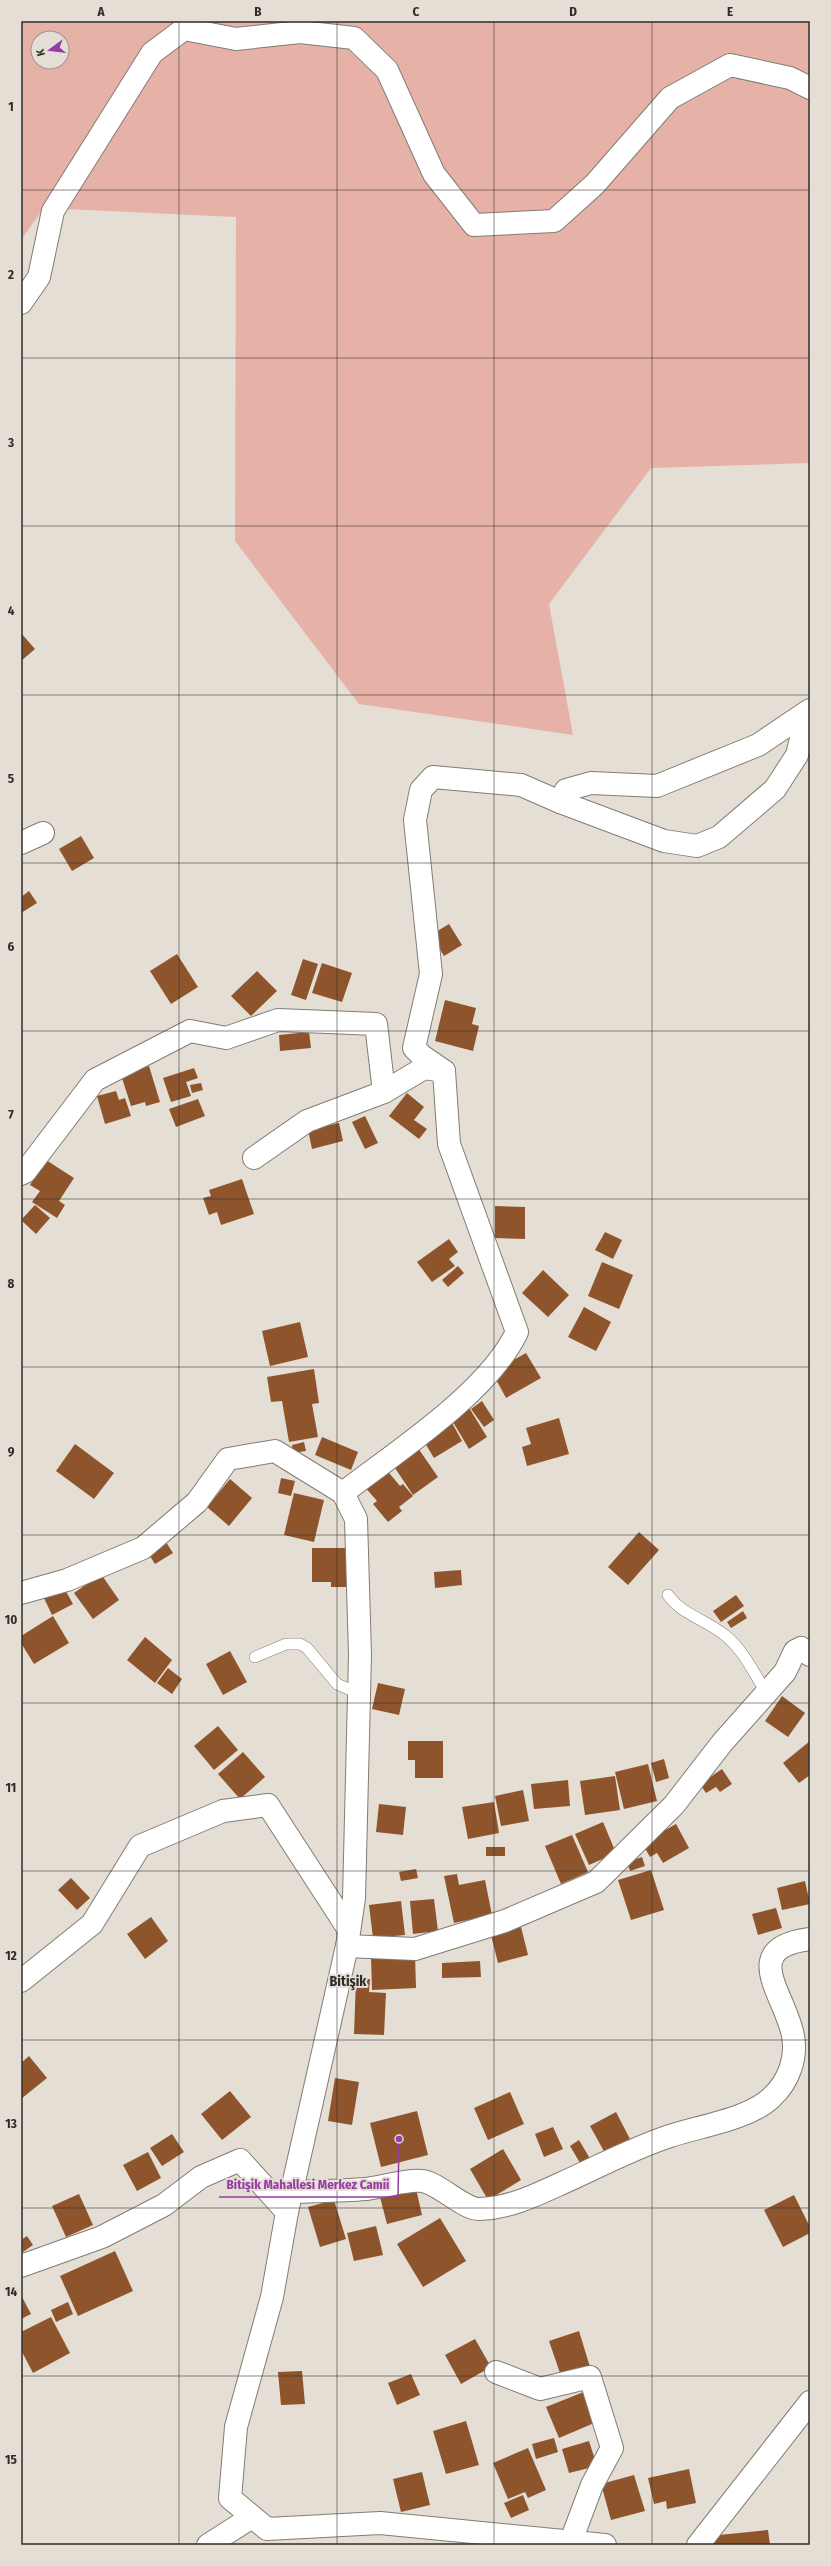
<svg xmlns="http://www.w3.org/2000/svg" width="831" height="2566" font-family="'Fira Sans Condensed',sans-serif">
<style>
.green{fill:#e6b2a8;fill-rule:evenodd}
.building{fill:#8e552d}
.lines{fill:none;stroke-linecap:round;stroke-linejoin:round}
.service-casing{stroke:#827c74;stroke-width:12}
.minor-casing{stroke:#827c74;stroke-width:24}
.tertiary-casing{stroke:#827c74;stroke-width:24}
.service{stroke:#fff;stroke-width:11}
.minor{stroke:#fff;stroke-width:22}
.tertiary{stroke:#fff;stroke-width:22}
.grid{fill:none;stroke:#2f2d29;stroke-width:1;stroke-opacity:0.55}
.labels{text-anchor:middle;stroke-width:4;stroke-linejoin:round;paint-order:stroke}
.quarter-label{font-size:14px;font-weight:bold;fill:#2f2d29;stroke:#e4ded4}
.leader{fill:none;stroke:#973ba5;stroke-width:1.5}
.callout-dot{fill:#973ba5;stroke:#e4ded4;stroke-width:1.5}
.callout-label{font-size:13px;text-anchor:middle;font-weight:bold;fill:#973ba5;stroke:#e4ded4;stroke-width:4;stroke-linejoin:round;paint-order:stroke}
.neatline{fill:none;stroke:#2f2d29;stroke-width:1.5}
.grid-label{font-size:13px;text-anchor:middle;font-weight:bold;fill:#2f2d29}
</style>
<rect width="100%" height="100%" fill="#e4ded4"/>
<path class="green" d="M21 21H810V463L651 468 549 604 573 735 359 704 235 541 236 217 44 208 21 240ZM38 38H62V62H38Z"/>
<g class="building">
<polygon points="21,633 35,649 21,661"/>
<polygon points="81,836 94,858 72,871 59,849"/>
<polygon points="29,891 37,903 21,913 21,897"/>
<polygon points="449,924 462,945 444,956 431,935"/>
<polygon points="177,954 198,987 171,1004 150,971"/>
<polygon points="303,959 318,964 306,1000 291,995"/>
<polygon points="322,963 352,973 342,1002 312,993"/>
<polygon points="257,971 277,991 251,1016 231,996"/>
<polygon points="445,1000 476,1008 472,1024 479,1026 473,1051 435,1041"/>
<polygon points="309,1032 311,1048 280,1051 279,1035"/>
<polygon points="149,1066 160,1102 146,1106 145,1102 131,1106 121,1075"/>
<polygon points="194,1068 198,1078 186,1082 191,1096 171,1102 163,1078"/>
<polygon points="201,1083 203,1090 192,1093 190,1085"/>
<polygon points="116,1091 119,1100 125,1098 131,1116 105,1124 97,1096"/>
<polygon points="407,1093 424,1107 414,1120 427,1129 419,1139 389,1116"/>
<polygon points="198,1099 205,1116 176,1127 169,1109"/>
<polygon points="365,1116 378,1143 365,1149 352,1122"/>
<polygon points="339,1123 343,1141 312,1149 308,1130"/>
<polygon points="46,1160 74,1178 59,1201 65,1205 57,1218 32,1202 40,1191 30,1185"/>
<polygon points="242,1179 254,1214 221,1225 217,1212 209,1215 203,1198 211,1196 209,1190"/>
<polygon points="35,1205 50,1218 36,1234 21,1220"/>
<polygon points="495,1206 525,1207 525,1239 495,1238"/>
<polygon points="605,1232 622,1240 613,1259 595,1250"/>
<polygon points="449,1239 458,1252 449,1259 455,1266 432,1282 417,1262"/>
<polygon points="602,1262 633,1275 619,1309 588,1296"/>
<polygon points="458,1266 464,1273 448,1287 442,1280"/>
<polygon points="543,1270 569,1295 548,1317 522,1293"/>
<polygon points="584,1307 611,1322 596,1351 568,1337"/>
<polygon points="300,1322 308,1357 270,1366 262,1331"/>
<polygon points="526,1353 541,1378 506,1398 492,1372"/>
<polygon points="314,1369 319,1403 312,1404 318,1437 289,1442 282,1401 271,1402 267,1377"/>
<polygon points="482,1401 494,1420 484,1427 471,1409"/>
<polygon points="468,1406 487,1437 469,1449 450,1417"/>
<polygon points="559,1418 569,1454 527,1466 522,1447 531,1444 526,1428"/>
<polygon points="451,1421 462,1441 434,1458 422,1438"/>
<polygon points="322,1437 358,1452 351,1470 315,1455"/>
<polygon points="304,1442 306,1451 293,1453 292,1445"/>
<polygon points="75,1444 114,1473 94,1499 56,1471"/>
<polygon points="418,1448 438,1477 413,1495 393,1465"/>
<polygon points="385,1468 400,1486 403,1484 413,1496 399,1507 402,1511 388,1522 373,1504 377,1501 364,1486"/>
<polygon points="281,1478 295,1481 291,1496 278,1493"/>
<polygon points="230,1479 252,1498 229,1526 207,1507"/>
<polygon points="294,1493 324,1500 314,1542 284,1535"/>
<polygon points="639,1532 659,1550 628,1585 608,1567"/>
<polygon points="166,1542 173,1553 155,1564 148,1553"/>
<polygon points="312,1548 348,1548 348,1587 331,1587 331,1582 312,1582"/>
<polygon points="461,1570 462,1585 435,1588 434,1572"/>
<polygon points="101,1574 119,1600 93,1619 74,1593"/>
<polygon points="63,1586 73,1604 52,1615 43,1596"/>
<polygon points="736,1595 744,1606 721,1622 713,1611"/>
<polygon points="743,1611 747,1618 731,1628 727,1622"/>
<polygon points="53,1616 69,1643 34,1664 21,1643 21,1636"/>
<polygon points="145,1637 172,1660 155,1683 127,1660"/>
<polygon points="230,1651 247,1682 223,1695 206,1664"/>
<polygon points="168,1668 182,1679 172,1694 157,1683"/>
<polygon points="378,1683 405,1689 399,1715 372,1709"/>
<polygon points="782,1696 805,1713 788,1737 765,1721"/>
<polygon points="218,1726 238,1750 214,1770 194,1746"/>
<polygon points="408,1741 443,1741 443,1778 415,1778 415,1760 408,1760"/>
<polygon points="810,1741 810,1775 799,1783 783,1763"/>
<polygon points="243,1752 265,1777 240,1799 218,1774"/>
<polygon points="664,1759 669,1778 656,1782 651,1763"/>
<polygon points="648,1764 657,1801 624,1809 615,1772"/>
<polygon points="722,1769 732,1784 720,1792 716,1787 706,1793 700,1784"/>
<polygon points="615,1776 620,1810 585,1815 580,1781"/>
<polygon points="568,1780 570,1806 534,1809 531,1784"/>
<polygon points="523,1790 529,1821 501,1826 495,1796"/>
<polygon points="494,1802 499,1833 468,1839 462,1807"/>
<polygon points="379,1804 406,1807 403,1835 376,1832"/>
<polygon points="603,1822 616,1853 589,1865 575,1834"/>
<polygon points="676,1824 689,1848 663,1863 657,1853 650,1857 642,1843"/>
<polygon points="572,1835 588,1872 561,1884 545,1846"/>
<rect x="486" y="1847" width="19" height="9"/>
<polygon points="642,1857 645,1866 630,1871 627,1862"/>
<polygon points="416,1869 418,1878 401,1881 399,1872"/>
<polygon points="651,1870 664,1910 631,1920 618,1880"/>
<polygon points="457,1874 459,1885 485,1880 492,1915 454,1923 444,1876"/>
<polygon points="71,1878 90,1898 77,1910 58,1890"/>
<polygon points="805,1881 810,1904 782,1910 777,1888"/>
<polygon points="434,1899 438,1931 413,1934 410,1901"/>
<polygon points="401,1901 405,1935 373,1938 369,1905"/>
<polygon points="776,1908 782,1928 758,1935 752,1914"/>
<polygon points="151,1917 168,1941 145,1959 127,1934"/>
<polygon points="521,1927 528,1955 498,1963 491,1935"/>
<polygon points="415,1956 416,1988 372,1990 371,1958"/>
<polygon points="480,1961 481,1977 442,1978 442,1963"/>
<polygon points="356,1979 370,1979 369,1992 386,1993 384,2035 354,2034"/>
<polygon points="29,2056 47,2078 21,2099 21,2063"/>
<polygon points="335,2078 359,2082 352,2125 328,2121"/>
<polygon points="230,2091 251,2117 222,2140 201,2114"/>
<polygon points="510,2092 524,2124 488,2140 474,2108"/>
<polygon points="417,2111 428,2155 381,2167 370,2123"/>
<polygon points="616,2112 631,2141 606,2155 590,2126"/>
<polygon points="553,2127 563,2149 544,2157 535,2134"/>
<polygon points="172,2134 184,2152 162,2166 150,2148"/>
<polygon points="579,2140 592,2162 583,2168 570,2146"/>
<polygon points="503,2149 521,2180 488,2200 470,2169"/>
<polygon points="148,2152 161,2178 137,2191 123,2165"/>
<polygon points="416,2189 422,2215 387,2224 380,2197"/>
<polygon points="79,2194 93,2225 66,2237 52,2206"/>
<polygon points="794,2195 810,2227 810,2233 783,2247 764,2210"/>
<polygon points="334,2200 346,2239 320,2247 308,2207"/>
<polygon points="440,2218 466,2261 423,2287 397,2244"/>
<polygon points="376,2226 383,2255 354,2261 347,2233"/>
<polygon points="27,2236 33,2245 23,2252 21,2240"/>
<polygon points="115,2251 133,2291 78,2316 60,2276"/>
<polygon points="21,2295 31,2314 21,2319"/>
<polygon points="68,2302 73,2314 56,2322 51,2310"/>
<polygon points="51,2317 70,2353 33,2373 21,2350 21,2332"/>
<polygon points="579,2331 590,2367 561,2376 549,2341"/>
<polygon points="475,2339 491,2367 461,2384 445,2355"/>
<polygon points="302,2371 305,2404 281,2405 278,2372"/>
<polygon points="411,2374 420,2395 397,2405 388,2383"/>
<polygon points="586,2391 599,2421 559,2438 546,2407"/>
<polygon points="466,2421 479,2465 446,2474 433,2431"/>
<polygon points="554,2438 558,2452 536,2459 532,2444"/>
<polygon points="589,2441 597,2466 569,2473 562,2449"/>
<polygon points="528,2448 546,2490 528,2498 525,2492 508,2499 493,2463"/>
<polygon points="689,2469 696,2503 667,2509 666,2501 654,2504 648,2478"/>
<polygon points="422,2472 430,2505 401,2512 393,2479"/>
<polygon points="634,2475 645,2511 611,2520 601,2484"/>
<polygon points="523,2495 529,2510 511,2518 504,2503"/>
<polygon points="768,2530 770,2545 710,2545 709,2536"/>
</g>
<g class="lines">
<defs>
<g id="service">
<path d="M668 1595C682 1615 707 1620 726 1636 744 1651 755 1675 767 1694"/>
<polyline points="255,1657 286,1644 300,1644 307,1648 337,1684 360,1694"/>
</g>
<g id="minor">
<polyline points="560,802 566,790 591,783 657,786 758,745 810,710"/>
<polyline points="21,843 43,833"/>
<polyline points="444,1071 422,1056 414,1048 431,974 415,820 421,790 433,777 521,785 560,802 664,841 697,846 719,837 775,789 797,755 807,714"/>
<polyline points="21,1174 25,1172 95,1080 190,1031 226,1038 278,1020 376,1024 384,1092 307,1121 254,1158"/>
<path d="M343 1493C397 1451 488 1393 517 1332L449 1144 444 1071 424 1068 384 1092"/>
<polyline points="347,1946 415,1949 505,1921 596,1882 674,1805 722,1743 785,1672 795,1651 801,1648 810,1655"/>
<polyline points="21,1981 92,1924 140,1846 223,1811 268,1805 349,1930"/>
<path d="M292 2192C316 2191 341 2191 366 2189 381 2187 409 2179 422 2181 439 2183 463 2209 479 2209 509 2208 534 2196 560 2184 596 2168 633 2148 670 2136 700 2126 750 2119 772 2097 789 2081 797 2058 793 2036 786 1995 737 1948 810 1939"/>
<polyline points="21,2266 102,2237 164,2205 201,2177 240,2160 287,2212"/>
<polyline points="496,2372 540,2389 590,2377 612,2448 592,2485 571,2541"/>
<polyline points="208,2545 252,2517"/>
<polyline points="698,2545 810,2402"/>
</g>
<g id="tertiary">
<polyline points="21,303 39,277 53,211 152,53 184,29 236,39 300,32 354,38 387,70 434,174 474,225 554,221 595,184 670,98 730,65 790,78 810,88"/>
<polyline points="21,1593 67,1580 143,1548 197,1502 228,1459 275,1451 343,1493 356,1519 360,1655 354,1898 347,1946 287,2212 272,2297 236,2427 230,2498 267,2529 380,2523 605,2545"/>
</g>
</defs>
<use href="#service" class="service-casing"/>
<use href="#minor" class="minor-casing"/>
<use href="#tertiary" class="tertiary-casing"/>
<use href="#service" class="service"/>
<use href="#minor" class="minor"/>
<use href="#tertiary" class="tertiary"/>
</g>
<path class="grid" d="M179 21V2545M337 21V2545M494 21V2545M652 21V2545M21 190H810M21 358H810M21 526H810M21 695H810M21 863H810M21 1031H810M21 1199H810M21 1367H810M21 1535H810M21 1703H810M21 1871H810M21 2040H810M21 2208H810M21 2376H810"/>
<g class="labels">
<g class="quarter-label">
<text x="348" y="1986">Bitişik</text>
</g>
</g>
<path class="leader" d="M399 2139L398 2197H219"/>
<circle class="callout-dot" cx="399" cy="2139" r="4"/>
<g class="callout-label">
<text x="308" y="2189">Bitişik Mahallesi Merkez Camii</text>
</g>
<rect width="831" height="2566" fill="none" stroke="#e4ded4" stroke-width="44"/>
<g transform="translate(50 50) rotate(255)"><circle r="19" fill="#e4ded4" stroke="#9c9790"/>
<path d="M0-3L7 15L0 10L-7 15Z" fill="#973ba5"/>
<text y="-6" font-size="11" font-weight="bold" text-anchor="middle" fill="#2f2d29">K</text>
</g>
<rect x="22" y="22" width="787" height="2522" class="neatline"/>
<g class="grid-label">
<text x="101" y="16">A</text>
<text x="258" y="16">B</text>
<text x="416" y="16">C</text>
<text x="573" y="16">D</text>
<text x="730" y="16">E</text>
<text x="11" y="111">1</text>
<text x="11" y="279">2</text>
<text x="11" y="447">3</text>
<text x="11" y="615">4</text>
<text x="11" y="783">5</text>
<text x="11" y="951">6</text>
<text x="11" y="1119">7</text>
<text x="11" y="1288">8</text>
<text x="11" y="1456">9</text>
<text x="11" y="1624">10</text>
<text x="11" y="1792">11</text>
<text x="11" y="1960">12</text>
<text x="11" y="2128">13</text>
<text x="11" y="2296">14</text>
<text x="11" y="2464">15</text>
</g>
</svg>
